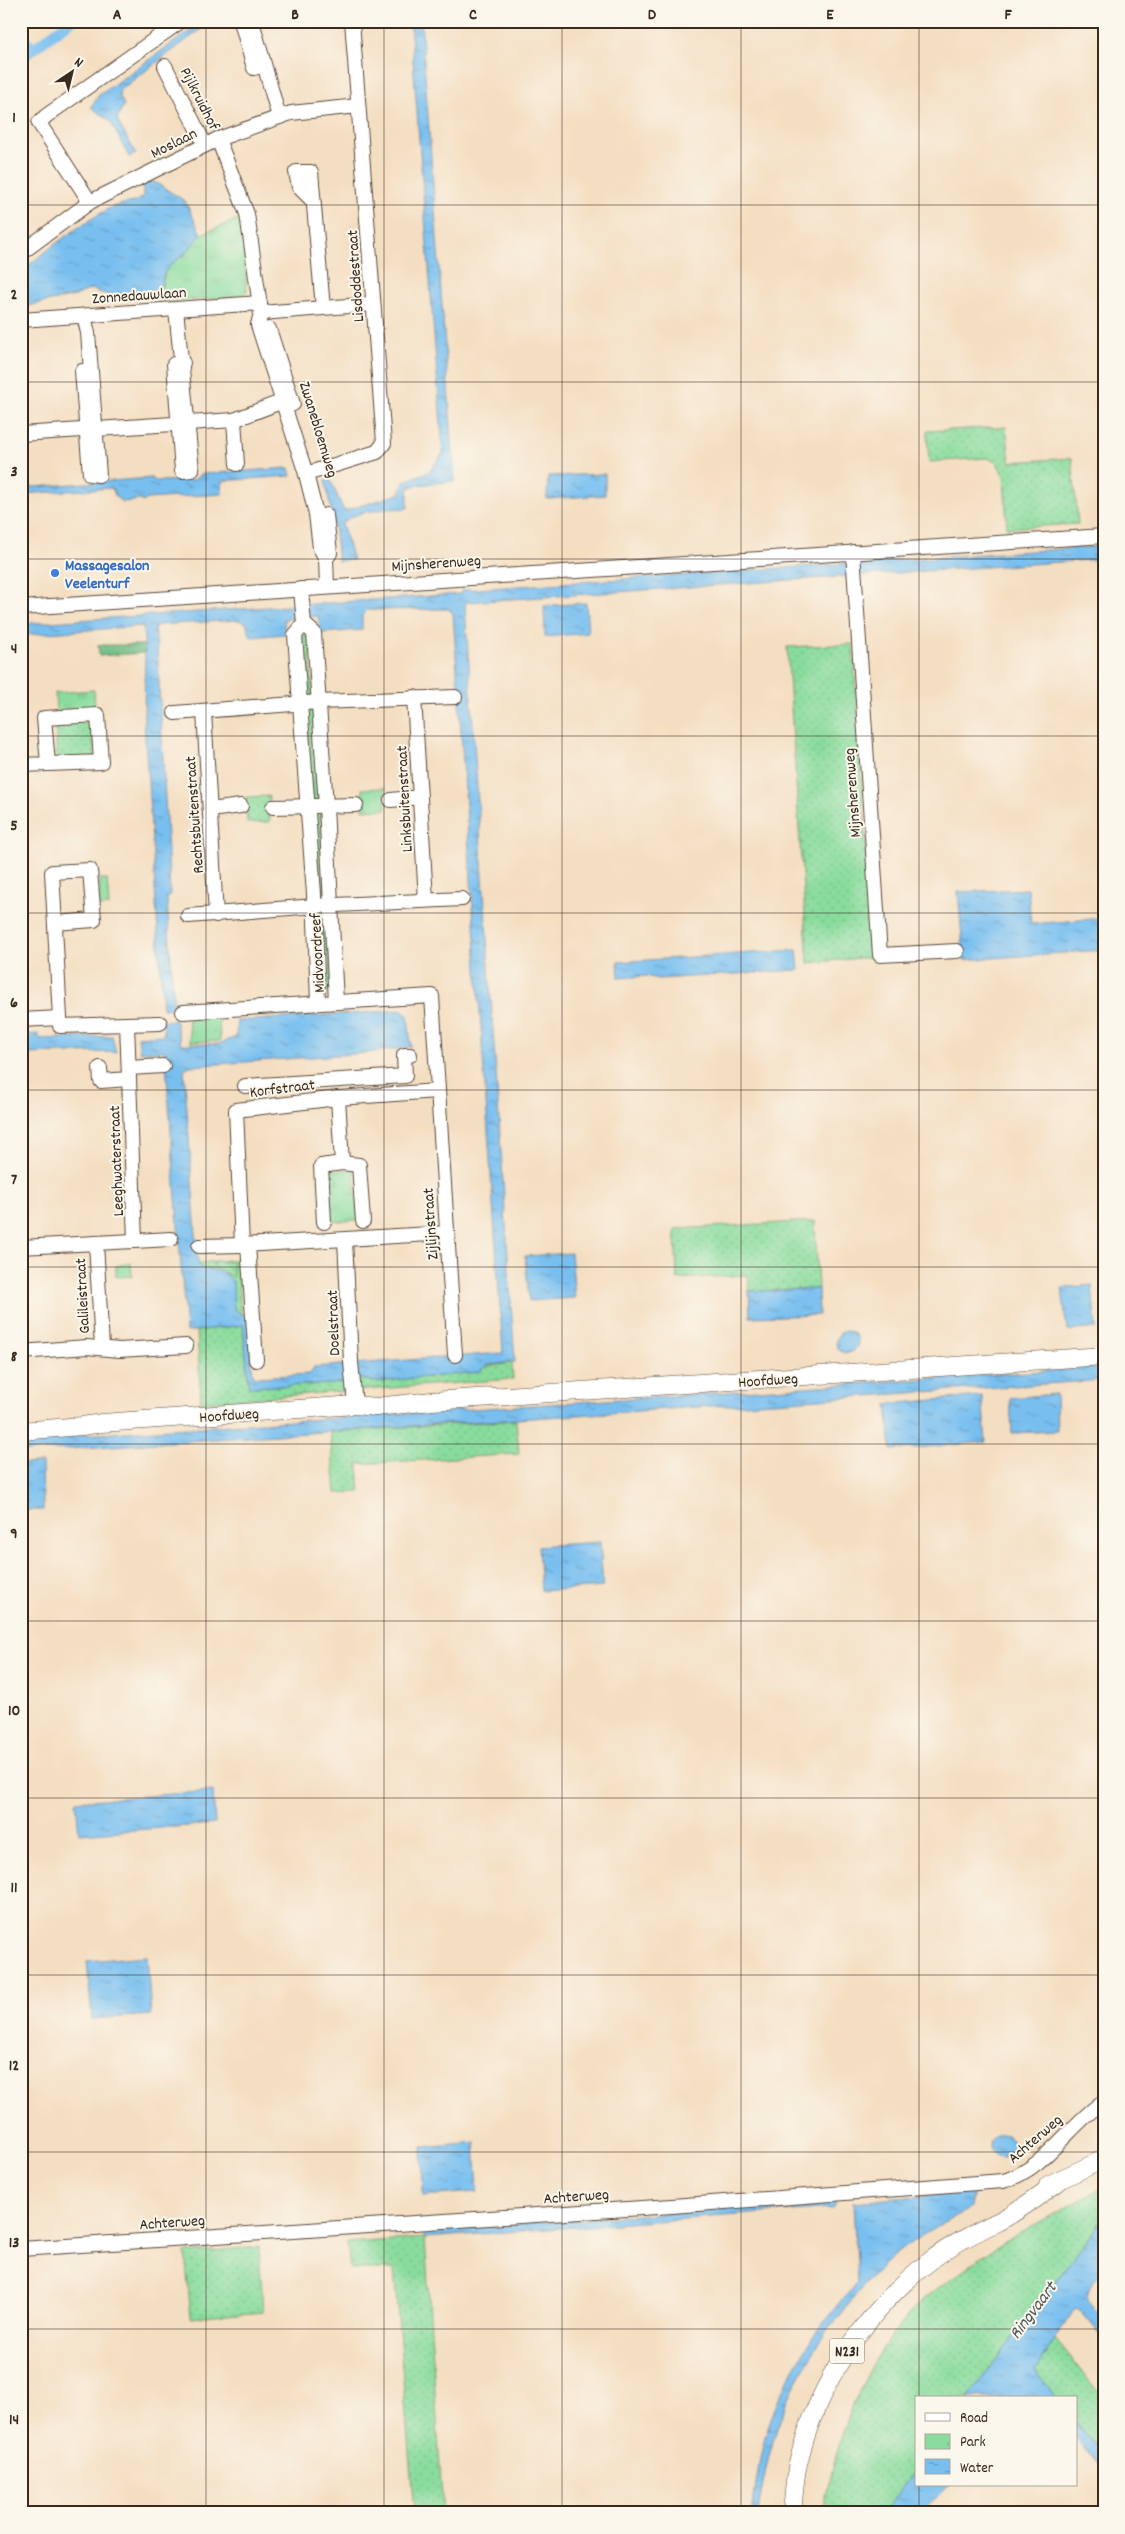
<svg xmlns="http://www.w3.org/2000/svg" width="1125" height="2534" font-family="Dekko,sans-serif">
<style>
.grass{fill:url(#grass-dots);stroke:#62835e}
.forest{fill:url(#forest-firs);stroke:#547351}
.park{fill:url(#park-tufts);stroke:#62835e}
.water{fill:url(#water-ripples);stroke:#5a7487}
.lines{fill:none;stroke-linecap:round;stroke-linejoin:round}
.canal{stroke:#78bff0;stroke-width:11}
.minor-casing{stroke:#574536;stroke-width:16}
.major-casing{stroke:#574536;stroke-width:19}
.minor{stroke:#fff;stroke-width:14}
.major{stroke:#fff;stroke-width:18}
.grid{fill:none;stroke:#3b2a1e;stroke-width:1;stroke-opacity:0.55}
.shop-dot{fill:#3f7fe0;stroke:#fbf7ec;stroke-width:2}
.labels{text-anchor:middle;stroke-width:4;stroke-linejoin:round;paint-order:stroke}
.shield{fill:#fbf7ec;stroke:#75685c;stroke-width:1}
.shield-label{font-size:15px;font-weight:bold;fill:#3b2a1e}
.street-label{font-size:16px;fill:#3b2a1e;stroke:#fbf7ec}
.shop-label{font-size:16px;font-weight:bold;fill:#366cbe;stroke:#fbf7ec;text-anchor:start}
.water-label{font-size:18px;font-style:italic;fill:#4d575d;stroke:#fbf7ec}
.neatline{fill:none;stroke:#3b2a1e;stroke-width:2}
.grid-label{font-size:16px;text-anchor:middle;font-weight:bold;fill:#3b2a1e}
</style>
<defs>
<pattern id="grass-dots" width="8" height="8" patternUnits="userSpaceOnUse" patternTransform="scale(1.25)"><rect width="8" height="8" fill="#89dc9d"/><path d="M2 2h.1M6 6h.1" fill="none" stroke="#77bd87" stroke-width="1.8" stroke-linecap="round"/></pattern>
<pattern id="forest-firs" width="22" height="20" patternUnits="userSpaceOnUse" patternTransform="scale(1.25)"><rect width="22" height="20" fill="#6ebc84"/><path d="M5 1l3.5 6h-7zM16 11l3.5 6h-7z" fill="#5c996b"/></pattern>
<pattern id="park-tufts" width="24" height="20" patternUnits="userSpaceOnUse" patternTransform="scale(1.25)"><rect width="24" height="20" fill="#89dc9d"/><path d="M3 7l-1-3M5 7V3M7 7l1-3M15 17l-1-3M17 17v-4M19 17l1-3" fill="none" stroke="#77bd87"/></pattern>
<pattern id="water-ripples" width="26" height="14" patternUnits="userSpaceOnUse" patternTransform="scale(1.25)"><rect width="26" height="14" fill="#78bff0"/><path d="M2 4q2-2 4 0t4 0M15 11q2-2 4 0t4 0" fill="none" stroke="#649bc2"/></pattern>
</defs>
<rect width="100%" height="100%" fill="#fbf7ec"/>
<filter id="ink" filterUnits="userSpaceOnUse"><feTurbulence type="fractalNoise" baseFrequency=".02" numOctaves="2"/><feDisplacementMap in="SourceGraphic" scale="10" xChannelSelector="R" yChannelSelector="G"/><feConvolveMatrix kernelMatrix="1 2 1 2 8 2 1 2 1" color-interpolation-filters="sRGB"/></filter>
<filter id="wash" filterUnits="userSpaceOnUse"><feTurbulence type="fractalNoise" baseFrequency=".0096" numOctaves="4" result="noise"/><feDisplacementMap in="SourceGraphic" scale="20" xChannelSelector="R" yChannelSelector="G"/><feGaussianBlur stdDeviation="1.12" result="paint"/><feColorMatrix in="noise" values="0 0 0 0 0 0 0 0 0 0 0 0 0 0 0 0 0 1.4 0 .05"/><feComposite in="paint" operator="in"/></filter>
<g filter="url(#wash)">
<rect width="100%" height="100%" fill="#f4dec1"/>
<g class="grass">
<polygon points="1006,427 1010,462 1072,458 1078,524 1007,528 1004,476 996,461 987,458 929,462 927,431"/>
<polygon points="302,635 309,635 332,991 323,991"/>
<polygon points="853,644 873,957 808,963 787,647"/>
<polygon points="55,722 92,722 95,758 57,760"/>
<polygon points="269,796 270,822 247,823 246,797"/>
<polygon points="815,1221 818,1289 749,1291 748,1275 677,1279 675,1229"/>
<polygon points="238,1259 241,1314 234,1309 222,1271 203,1269 198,1263"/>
<polygon points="243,1325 249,1387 332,1384 362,1379 376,1382 512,1363 513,1379 201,1402 197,1331"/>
<polygon points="516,1420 519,1454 358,1464 360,1492 336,1493 330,1432"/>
<path d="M1104 2186V2217L968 2398H916V2469L884 2513H823C836 2438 864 2356 921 2302 945 2281 975 2262 1001 2244 1034 2223 1071 2207 1104 2186Z"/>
<polygon points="425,2238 443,2513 414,2513 394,2269 350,2269 347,2243"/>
<polygon points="259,2247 263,2312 191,2318 185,2253"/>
<polygon points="1055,2339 1104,2399 1104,2455 1076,2422 1076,2398 1057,2398 1035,2370"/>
</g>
<polygon class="forest" points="98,645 145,645 145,653 99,656"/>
<g class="park">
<polygon points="241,218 247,291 241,297 161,302 155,291 161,288 166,269 172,261 184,255 201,234"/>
<polygon points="94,690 95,708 56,711 55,693"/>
<polygon points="385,788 386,809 363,810 362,789"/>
<polygon points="100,879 107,879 109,906 99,907"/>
<polygon points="219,1015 220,1041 190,1042 188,1017"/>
<polygon points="354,1169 358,1220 329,1222 326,1171"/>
<polygon points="215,1261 233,1262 233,1277 212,1266"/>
<polygon points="131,1263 132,1276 116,1277 116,1266"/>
</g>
<g class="water">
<polygon points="204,21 212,21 120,90 119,95 124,105 117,120 136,154 129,157 110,121 91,107 99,95"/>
<path d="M410 21H421L455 481 415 485 408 489V508C388 509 356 509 342 524L353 560 338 561 334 523 325 481 330 479 344 511 399 494 405 481 430 471 443 453Z"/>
<path d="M153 181 185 201 201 234C196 240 191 248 185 253 171 266 163 266 161 288 136 300 117 299 91 289L75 296 27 306 21 300V274L24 269C51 247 79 225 110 208 121 202 134 205 143 197V185Z"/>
<polygon points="289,468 291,476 222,481 222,494 147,499 143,502 141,500 122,502 116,497 112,488 21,494 21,488 151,478 155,481 194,480 201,474"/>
<polygon points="605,474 605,495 547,499 548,476"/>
<polygon points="1104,546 1104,559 468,602 465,605 515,1362 487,1365 479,1372 376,1382 362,1379 332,1384 249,1387 243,1325 186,1332 165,1051 140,1052 138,1037 164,1035 163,1021 175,1020 181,1044 219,1044 236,1037 237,1021 403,1010 408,1016 411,1047 366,1053 190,1066 184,1069 198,1263 203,1269 222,1271 233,1281 234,1309 241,1314 247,1314 253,1375 257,1377 310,1374 314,1367 503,1353 453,613 448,609 367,610 362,615 362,630 321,633 318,616 284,619 285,634 251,637 246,623 238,620 157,625 154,630 157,644 170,895 167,899 174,1008 163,1009 144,721 145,653 143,626 21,635 21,624 460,594 462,590"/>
<polygon points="586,603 588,633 545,637 544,606"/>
<polygon points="1028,889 1031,924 1104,918 1104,950 964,960 958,892"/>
<polygon points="797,950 799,970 658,979 646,976 619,978 618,962"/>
<polygon points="38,1034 40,1039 112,1036 116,1052 21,1054 21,1035"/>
<polygon points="571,1253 575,1298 529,1301 525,1256"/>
<polygon points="1092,1285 1096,1328 1067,1331 1062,1288"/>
<polygon points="818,1289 819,1315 750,1317 749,1291"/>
<circle cx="847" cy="1342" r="11"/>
<polygon points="1104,1367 1104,1380 21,1452 21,1439"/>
<polygon points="1056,1394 1057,1431 1012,1433 1010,1398"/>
<polygon points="982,1396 986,1442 891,1450 887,1404"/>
<polygon points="42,1463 43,1510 21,1510 21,1464"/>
<polygon points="600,1542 603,1587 541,1591 538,1546"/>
<polygon points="213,1791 215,1824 79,1834 76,1801"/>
<polygon points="147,1956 151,2015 92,2019 87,1961"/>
<circle cx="1002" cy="2146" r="12"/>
<polygon points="475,2142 478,2192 423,2196 422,2147"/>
<path d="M974 2191 971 2208C940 2225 908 2241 882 2266 868 2279 856 2294 845 2309 792 2374 770 2430 758 2513H752C756 2487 758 2462 765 2437 782 2379 817 2327 857 2282L853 2202Z"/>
<polygon points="834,2200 836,2204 832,2208 425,2238 422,2235 425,2231"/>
<polygon points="1104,2217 1104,2267 1086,2294 1088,2301 1104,2319 1104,2339 1079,2309 1074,2310 1035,2370 1057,2398 968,2398"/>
<polygon points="1076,2422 1104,2455 1104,2470 1076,2438"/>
<polygon points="916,2469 916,2485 950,2485 919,2513 884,2513"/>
</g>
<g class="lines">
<g class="canal">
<polyline points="21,36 33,49"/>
<polyline points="21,58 71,21"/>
</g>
</g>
</g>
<g filter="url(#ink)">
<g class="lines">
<defs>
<g id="minor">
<polyline points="263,65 254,68 242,25 251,23 253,25 279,117"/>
<polyline points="165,66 205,145"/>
<polyline points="218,139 247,214 261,313 258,325 306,474 316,514 320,548 326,559 327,587"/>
<polyline points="313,201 299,187 296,172 311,172 323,308"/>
<polyline points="90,202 39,123 46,116 181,21"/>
<polyline points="21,253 90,202 218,139 291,113 358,106"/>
<polyline points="176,309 192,470 182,471 174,364 183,363"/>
<polyline points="261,313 373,304"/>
<polyline points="84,316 88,333 99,475 90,474 82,371 91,371"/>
<polyline points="21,320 260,303"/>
<polyline points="269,329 293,404"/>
<polyline points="234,420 237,464"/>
<polyline points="21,434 234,420 291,398"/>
<polyline points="306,474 377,452 384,443 352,21"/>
<polyline points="326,515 330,553 326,559"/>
<polyline points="853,552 880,955 957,951"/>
<polyline points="301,589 304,624"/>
<polyline points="21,608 1104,536"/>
<polyline points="414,697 426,900"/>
<polyline points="204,712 216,915"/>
<polyline points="175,713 319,702 455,697"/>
<polyline points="21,765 101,762 98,715 44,718 48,764"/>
<polyline points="391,800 420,797"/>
<polyline points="273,807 356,805"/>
<polyline points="210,810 241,806"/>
<polyline points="188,916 315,906 462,899"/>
<polyline points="55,923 94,920 90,870 52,872 60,1018"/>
<polyline points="318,1003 314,894 295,635 304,624 314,633 326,806 336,1002"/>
<polyline points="183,1012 432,996 455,1355"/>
<polyline points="21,1020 60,1018 60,1026 160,1023"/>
<polyline points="127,1024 135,1241"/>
<polyline points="100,1068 101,1081 129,1079"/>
<polyline points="129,1068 163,1066"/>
<polyline points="245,1086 405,1076 404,1055 410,1055"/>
<polyline points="338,1098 342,1163"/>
<polyline points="324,1222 321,1166 342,1163 359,1165 363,1221"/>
<polyline points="345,1240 351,1362 355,1405"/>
<polyline points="96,1243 102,1347"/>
<polyline points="242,1245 447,1233"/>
<polyline points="248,1245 256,1360"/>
<polyline points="199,1246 242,1245 236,1110 338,1098 437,1091"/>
<polyline points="21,1247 171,1239"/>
<polyline points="21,1352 87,1347 119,1350 186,1346"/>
<path d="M21 2249 672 2206 1003 2181C1044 2170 1069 2125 1104 2101"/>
</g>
<g id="major">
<polyline points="21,1431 82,1426 102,1423 355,1405 376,1407 432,1401 1104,1356"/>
<polyline points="1048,2185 1104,2159"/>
<path d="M792 2513C794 2497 794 2480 798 2464 816 2385 866 2310 930 2261 953 2243 979 2231 1005 2218 1024 2207 1041 2194 1058 2182"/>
</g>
</defs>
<use href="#minor" class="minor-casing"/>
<use href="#major" class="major-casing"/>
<use href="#minor" class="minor"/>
<use href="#major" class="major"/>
</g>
</g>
<path class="grid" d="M206 21V2513M384 21V2513M562 21V2513M741 21V2513M919 21V2398M21 205H1104M21 382H1104M21 559H1104M21 736H1104M21 913H1104M21 1090H1104M21 1267H1104M21 1444H1104M21 1621H1104M21 1798H1104M21 1975H1104M21 2152H1104M21 2329H1104M919 2485V2513"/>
<circle class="shop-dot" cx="55" cy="573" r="5"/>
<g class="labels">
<rect class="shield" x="829.5" y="2338.5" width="35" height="25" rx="4"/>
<g class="shield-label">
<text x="847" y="2356">N231</text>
</g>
<g class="street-label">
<text transform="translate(201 98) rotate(63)" y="6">Pijlkruidhof</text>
<text transform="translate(173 142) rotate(-27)" y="6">Moslaan</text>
<text transform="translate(354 276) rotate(-94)" y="6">Lisdoddestraat</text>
<text transform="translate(139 294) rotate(-4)" y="6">Zonnedauwlaan</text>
<text transform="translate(320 429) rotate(73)" y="6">Zwanebloemweg</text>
<text transform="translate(436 562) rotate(-4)" y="6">Mijnsherenweg</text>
<text transform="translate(851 793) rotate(-94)" y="6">Mijnsherenweg</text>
<text transform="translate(403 799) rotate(-93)" y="6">Linksbuitenstraat</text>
<text transform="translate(193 815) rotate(-94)" y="6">Rechtsbuitenstraat</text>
<text transform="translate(316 953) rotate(-93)" y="6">Midvoordreef</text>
<text transform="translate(282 1087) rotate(-7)" y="6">Korfstraat</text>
<text transform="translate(115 1161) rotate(-92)" y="6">Leeghwaterstraat</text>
<text transform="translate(429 1224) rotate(-94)" y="6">Zijlijnstraat</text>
<text transform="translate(81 1296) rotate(-93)" y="6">Galileistraat</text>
<text transform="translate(332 1323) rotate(-92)" y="6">Doelstraat</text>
<text transform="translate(768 1379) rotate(-4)" y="6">Hoofdweg</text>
<text transform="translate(229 1414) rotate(-4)" y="6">Hoofdweg</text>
<text transform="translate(1034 2138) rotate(-41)" y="6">Achterweg</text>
<text transform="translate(576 2195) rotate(-4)" y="6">Achterweg</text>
<text transform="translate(172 2221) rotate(-4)" y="6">Achterweg</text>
</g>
<g class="shop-label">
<text x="65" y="570">Massagesalon<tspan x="65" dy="18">Veelenturf</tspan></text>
</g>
<g class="water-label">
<text transform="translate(1032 2310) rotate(-53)" y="6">Ringvaart</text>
</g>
</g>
<rect width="1125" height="2534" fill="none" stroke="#fbf7ec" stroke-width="55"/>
<rect x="915" y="2396" width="162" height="90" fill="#fbf7ec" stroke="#aea59a"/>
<rect x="925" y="2413" width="25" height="8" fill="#ffffff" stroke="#aea59a"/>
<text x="960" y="2422" font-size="15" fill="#3b2a1e">Road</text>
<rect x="925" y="2434" width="25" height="15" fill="url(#park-tufts)" stroke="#aea59a"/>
<text x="960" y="2446" font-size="15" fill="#3b2a1e">Park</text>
<rect x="925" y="2459" width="25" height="15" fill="url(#water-ripples)" stroke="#aea59a"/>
<text x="960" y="2472" font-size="15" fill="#3b2a1e">Water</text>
<g transform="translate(72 72) rotate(35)" stroke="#fbf7ec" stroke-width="4" paint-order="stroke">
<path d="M0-4L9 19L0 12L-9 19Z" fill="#3b2a1e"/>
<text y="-8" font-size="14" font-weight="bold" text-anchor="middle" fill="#3b2a1e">N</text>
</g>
<rect x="28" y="28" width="1070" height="2478" class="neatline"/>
<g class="grid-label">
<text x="117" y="19">A</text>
<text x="295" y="19">B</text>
<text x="473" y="19">C</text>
<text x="652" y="19">D</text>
<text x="830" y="19">E</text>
<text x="1008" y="19">F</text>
<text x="14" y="122">1</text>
<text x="14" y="299">2</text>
<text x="14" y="476">3</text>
<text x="14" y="653">4</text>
<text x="14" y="830">5</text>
<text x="14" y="1007">6</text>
<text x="14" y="1184">7</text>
<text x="14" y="1361">8</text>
<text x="14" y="1538">9</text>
<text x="14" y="1715">10</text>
<text x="14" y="1892">11</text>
<text x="14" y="2070">12</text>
<text x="14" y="2247">13</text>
<text x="14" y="2424">14</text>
</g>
</svg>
